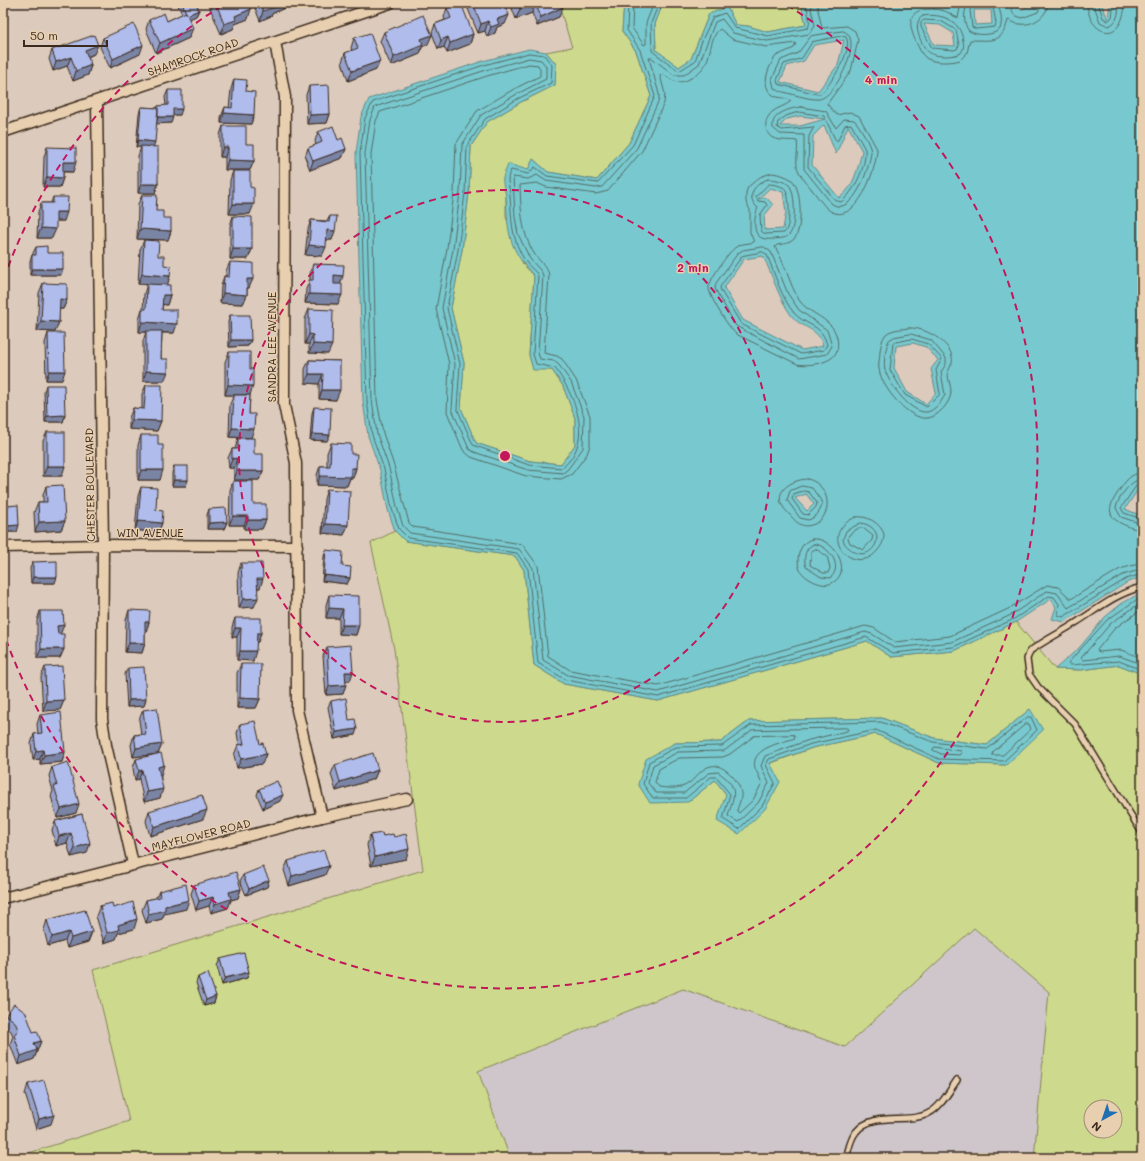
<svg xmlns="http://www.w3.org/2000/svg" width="1145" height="1161" font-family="Mali,sans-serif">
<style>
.built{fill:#cec6ca}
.green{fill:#cdda8d;stroke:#848256;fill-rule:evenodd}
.water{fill:#78c9cf;stroke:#608988;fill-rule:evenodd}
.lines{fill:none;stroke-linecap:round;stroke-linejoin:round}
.shore{stroke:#536a65;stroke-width:1}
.lane-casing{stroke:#3b2a1e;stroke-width:8}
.street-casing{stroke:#3b2a1e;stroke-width:13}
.lane{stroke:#e7cfb0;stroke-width:5}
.street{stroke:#e7cfb0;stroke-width:10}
.wall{fill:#96a2cb;stroke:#3b2a1e}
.shaded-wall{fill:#7a84a5;stroke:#3b2a1e}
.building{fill:#afbcec;stroke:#3b2a1e}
.ring{fill:none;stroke:#c2185b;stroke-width:2;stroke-dasharray:7 5}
.labels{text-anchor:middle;stroke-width:3;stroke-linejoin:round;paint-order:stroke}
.street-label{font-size:11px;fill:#3b2a1e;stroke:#e7cfb0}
.centre{fill:#c2185b;stroke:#e7cfb0;stroke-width:2}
.ring-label{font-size:12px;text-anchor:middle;font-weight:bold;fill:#c2185b;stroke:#e7cfb0;stroke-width:3;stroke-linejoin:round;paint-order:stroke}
</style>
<rect width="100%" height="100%" fill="#dccbbc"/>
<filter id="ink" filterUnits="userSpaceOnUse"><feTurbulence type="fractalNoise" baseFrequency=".025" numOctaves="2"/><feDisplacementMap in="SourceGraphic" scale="8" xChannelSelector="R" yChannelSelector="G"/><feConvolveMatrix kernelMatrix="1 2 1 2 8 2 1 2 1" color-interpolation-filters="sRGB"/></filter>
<g filter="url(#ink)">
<polygon class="built" points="974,928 1049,992 1034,1158 510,1158 478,1071 683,989 845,1047"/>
<g class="green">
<polygon points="558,3 624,3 622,31 636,51 651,96 629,143 597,180 548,172 533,159 528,170 503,179 506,196 506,217 523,264 534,276 529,355 533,369 552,370 563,386 575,418 575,445 561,464 530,461 476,443 461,408 464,363 451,308 462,250 469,193 471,146 487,122 521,102 555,85 556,64 546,52 572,47"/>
<polygon points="663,3 804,3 802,8 806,25 768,32 748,26 736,25 727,8 709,14 691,59 679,67 656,50 655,24"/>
<path d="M395 531 405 541 515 556 524 570 534 665 564 684 658 701 867 641 891 657 954 651 1016 622 1055 669 1081 670 1119 665 1142 674V1158H1034L1049 992 974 928 845 1047 683 989 478 1071 510 1158H13L129 1121 93 970 423 870 394 649 371 543ZM1030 709 1006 765 939 763 876 734 812 748 769 764 726 794 715 780 688 802 675 743 721 742 749 721 882 718 934 738 987 745ZM1091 1107H1115V1131H1091Z"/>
</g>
<g class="water">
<path d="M624 3H663L655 24 656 50 679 67 691 59 709 14 727 7 736 25 748 26 768 32 806 25 802 8 804 3H1017L1021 10 1034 3H1101L1108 19 1110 3H1142V488H1139L1125 509 1142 516V577L1128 582 1064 622 1052 619 1056 607 1051 599 1016 622 954 651 891 657 867 641 658 701 564 684 534 665 524 570 515 556 405 541 395 531 388 510 380 470 368 436 363 401 356 153 361 117 369 99 483 61 529 49 546 52 556 64 555 85 521 102 487 122 471 146 469 193 462 250 451 308 464 363 461 408 476 443 530 461 561 464 575 445V418L563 386 552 370H533L529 355 534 276C508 248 508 233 506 197 506 191 502 185 503 179 503 174 507 169 508 164L528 170 533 159 548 172 597 180 629 143 651 96 636 51 622 31ZM974 10H991L992 24 975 25ZM924 24 940 25 953 33 955 46 934 45ZM844 40 838 65 818 91 780 82 787 66 804 61 814 45ZM800 116 825 119 800 126H780L787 119ZM824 125 836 154 848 126 862 151C858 168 854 188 839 198L812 165 813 136ZM770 188 783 192 786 212 783 229 765 230 764 216 773 205 766 197 758 199ZM763 256C773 276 778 297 791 315 801 329 819 327 823 346L802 350 743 320 724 288 744 259ZM913 343 926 347 938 360 931 369 936 393 926 404 907 392 894 368 896 346ZM806 494 814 504 807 511 795 498Z"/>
<polygon points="1142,592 1142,674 1119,665 1081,670 1055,669 1079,648 1105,617 1121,604"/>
<polygon points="1030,709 1043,730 1006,765 939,763 876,734 812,748 770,763 780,782 765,809 739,834 717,821 726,794 715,780 688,802 650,803 638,784 646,759 675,743 721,742 749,721 882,718 934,738 987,745"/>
</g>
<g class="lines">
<g class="shore">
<path d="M628 3 627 30 640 50 655 96 633 145 598 183 547 176 535 167 528 174 511 170C505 180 510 186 510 196 512 222 511 239 526 262 529 267 535 270 538 275L533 354 536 364 555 368C575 396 595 441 562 468L529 465 473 445 457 408 460 364 447 308 458 250 465 193 467 146 485 119 519 98 551 83 552 65 544 55 529 53 484 65 373 102 365 118 360 153 367 401 372 435 384 469 392 509 399 529 408 538 517 553 528 569 538 663 566 680 658 697 866 637 893 653 953 647 1014 619 1049 596 1054 597 1059 604 1058 615 1063 617 1126 579 1142 574"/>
<polyline points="633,3 632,28 644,45 646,44 646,23 654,3"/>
<path d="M659 3 651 23 652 51 679 71 695 61 703 38 713 17 725 13 735 28 768 36 808 28C812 21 806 11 807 3"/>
<polyline points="812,3 811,9 815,25 809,34 767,41 733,33 722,19 715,22 699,64 684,75 674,75 652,58 649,58 659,94 659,100 637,148 602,187 596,188 546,181 537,175 528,179 513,177 515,217 518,234 530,259 541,271 543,275 538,353 540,359 554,361 559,365 571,382 584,416 583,448 568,469 563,473 528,470 474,452 469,449 452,409 455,364 442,308 453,249 460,192 462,145 481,115 517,94 546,79 546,66 541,60 529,58 486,70 375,107 370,120 365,153 372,400 377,434 389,468 397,507 403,526 410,533 519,549 533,568 543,660 568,675 658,692 865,632 872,634 894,648 952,642 1011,615 1047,591 1057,593 1068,608 1123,575 1142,569"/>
<path d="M818 3V10L822 28 847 26 855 31 858 40 851 71 827 104 837 115 850 112 859 116 877 149C877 167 858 224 832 212 824 208 819 198 813 191 809 185 802 179 799 172 794 163 799 151 797 141 786 139 768 144 766 127 765 121 768 116 772 112 778 107 786 106 791 101 787 98 782 98 777 97 758 90 768 67 776 56L794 48 796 43 766 47 732 39 720 29C709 37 712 57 703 68 700 72 695 75 691 78 680 85 673 82 663 74L660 75 665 94 664 103 642 151 608 191 596 194 546 187 537 183 520 185C521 210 521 233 535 255 540 262 547 266 549 275L544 353 557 356 562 359 576 380 590 416V445L587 454 572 474 561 479 526 476 471 457 463 450 447 412 449 364 436 309 447 248 454 192 456 144 477 111 514 89 540 76V69L538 65 529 64 487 76 380 112 376 121 371 154 377 400 383 433 394 466 409 523 413 527 522 544 538 566 548 656 570 670 658 686 865 626 874 628 895 642 950 636 1008 609 1047 585 1058 587 1071 599 1120 569 1142 563"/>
<path d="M961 3 958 18C952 16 948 11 941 10 913 6 904 16 916 42 919 48 921 54 926 58 933 63 951 63 960 60L967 53 970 40C993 40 1002 44 1008 20 1012 21 1015 24 1020 24 1033 26 1048 16 1048 3"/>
<path d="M969 3C963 9 963 24 969 31 977 36 993 36 1000 29 1003 22 1001 9 996 3"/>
<polyline points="1009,3 1014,15 1022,18 1038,12 1042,3"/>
<path d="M1087 3C1088 35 1123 47 1125 3"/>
<path d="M1093 3 1100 22 1108 26C1119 23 1118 12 1119 3"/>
<polyline points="1098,3 1103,18 1108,21 1112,17 1114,3"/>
<polygon points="975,6 993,7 996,23 995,27 976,29 972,27 970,10"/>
<path d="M923 16C941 13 961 20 963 41 964 46 964 48 961 53 954 57 936 57 930 53 922 48 910 22 923 16Z"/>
<polygon points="924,20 941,21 956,30 959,45 957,49 954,50 932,48 921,27 921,23"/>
<path d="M843 31C866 37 835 98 819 99 809 100 790 93 779 91L774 88 772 79 781 60 798 53 811 36Z"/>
<path d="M842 36 846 37C854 51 830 84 821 94H817L778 84 777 80 784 64 802 58 812 42Z"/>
<path d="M801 107 826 111 836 128 844 119 854 120C859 124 871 146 871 152 870 167 853 218 832 204L804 169V135L780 134 773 128C770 114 790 108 801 107Z"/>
<path d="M799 112 824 116 836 141 838 140 845 125 851 124 865 149C867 165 854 193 841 202L835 200 808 167 809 136 814 127 782 130 777 127 778 122 786 116Z"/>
<path d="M772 173C779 174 787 176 792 180 802 189 803 230 794 239 789 244 783 244 777 245L775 247C785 263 789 283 799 300 807 312 822 315 832 327 839 336 841 353 830 359 822 364 806 366 797 364L736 334C729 328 709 297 709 288 709 280 729 251 736 247 741 243 748 244 754 242L750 232V210L746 202V193L748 187 760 177Z"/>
<path d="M768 179C774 179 785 181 789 185 796 192 796 229 789 235 785 239 779 238 774 239 771 239 766 240 762 238 752 235 754 216 758 208 745 197 754 184 768 179Z"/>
<path d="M769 184C773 184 784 186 786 190 790 198 791 228 784 233L765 234 761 231 760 215 767 205 765 202 758 201 756 197Z"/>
<polygon points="764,247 771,252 788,294 799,310 827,330 832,346 827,354 799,359 736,326 715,289 716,283 738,253 743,250"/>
<path d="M763 252 767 255C775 274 781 298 795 314 808 327 822 324 827 345L824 350 801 354 741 324 721 291 720 287 742 256Z"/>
<path d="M910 328C924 327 950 342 952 357 954 364 948 368 948 374 948 380 951 386 951 392 951 402 938 417 928 418 909 421 881 387 879 369 878 364 880 357 880 351 881 345 882 339 886 334 892 329 902 329 910 328Z"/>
<path d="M911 334 931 340 946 358V364L941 372 945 395C942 401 934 411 927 412 911 414 889 384 885 370 883 363 886 346 889 340L894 337Z"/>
<polygon points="912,339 928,344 942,359 936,370 940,394 927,407 905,395 890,370 893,343"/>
<path d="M1142 473C1130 473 1125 482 1119 491 1107 508 1106 518 1127 526 1132 528 1137 530 1142 530"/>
<path d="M808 479C834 486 834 524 806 526 799 525 795 521 791 516 787 512 783 508 781 503 776 488 795 479 808 479Z"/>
<path d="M1142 479C1131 479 1118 498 1116 508L1121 517 1142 524"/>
<polyline points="1142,484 1136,486 1121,508 1124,513 1142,519"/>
<path d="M802 486 812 488 822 502C822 510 816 518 808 520L800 518 787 500 790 491Z"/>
<polygon points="804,491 809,492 817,503 816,507 808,515 803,514 792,499 794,494"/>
<path d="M856 517C867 515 880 523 884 534 884 541 882 545 878 550 856 579 813 535 856 517Z"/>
<path d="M861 523C891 528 873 564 853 551 848 547 844 545 843 539L846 531Z"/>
<polygon points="859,528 863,528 873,536 872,540 863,550 850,543 848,539 849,535"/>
<path d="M812 539C834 536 854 572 832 583 823 588 805 579 800 570 795 558 800 542 812 539Z"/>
<path d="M814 544C829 545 844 567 830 578L821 577 806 567C803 558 805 547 814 544Z"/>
<polygon points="816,549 827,556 830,568 828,573 823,573 810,565 811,552"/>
<polyline points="1142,596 1107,620 1068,663 1070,665 1119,661 1142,670"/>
<polyline points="1142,602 1111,623 1081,658 1083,660 1119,656 1142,664"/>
<polyline points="1142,609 1115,628 1097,650 1099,652 1121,650 1142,658"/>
<polygon points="1028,717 1031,717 1037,730 1004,761 939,759 876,730 811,744 769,759 766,765 775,783 762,806 739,829 723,819 730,794 716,777 711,777 686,798 653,798 643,784 649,762 676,747 722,746 751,725 881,722 933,742 987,749"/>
<polygon points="1026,724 1029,724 1031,729 1003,755 992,755 993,752"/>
<path d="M846 728 848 729 847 731 809 740 765 756 761 766 769 783 758 803 738 822 728 816C734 796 740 787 718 772L709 773 684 793H656L648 783 653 765 678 752 724 751 752 730Z"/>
<path d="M794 735 795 738C781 743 750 748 755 768 757 773 760 778 762 783L753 800 739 813 737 811C738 805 742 799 741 793 740 781 723 763 711 766 699 768 693 785 681 787 674 789 666 788 659 787L655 782 659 769 679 758 723 757 730 754 754 736Z"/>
<polygon points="935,747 961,751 962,753 960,755 941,754 933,750"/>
</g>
<defs>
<g id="lane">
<path d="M1142 587C1117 593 1099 608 1077 622 1062 632 1045 640 1030 651L1027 659 1029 674 1038 687 1075 724 1142 833"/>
<path d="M846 1158C849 1149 850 1139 856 1132 873 1110 908 1125 929 1113 941 1107 950 1090 957 1080"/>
</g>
<g id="street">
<polyline points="275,42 285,97 284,405 296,463 297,710 322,817"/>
<polyline points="97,102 103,545 102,719 106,745 133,864"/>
<polyline points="3,132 390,3"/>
<polyline points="3,547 103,545 297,546"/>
<polyline points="3,898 322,817 407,799"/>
</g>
</defs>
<use href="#lane" class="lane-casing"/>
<use href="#street" class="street-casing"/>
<use href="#lane" class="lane"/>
<use href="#street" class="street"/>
</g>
<g class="wall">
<polygon points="177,3 196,3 196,4 199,10 196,16 189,19 189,38 156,53 146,29 149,20 167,21 182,14"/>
<polygon points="212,3 249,3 248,19 235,24 233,29 221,34 210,8"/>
<polygon points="253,3 287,3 285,8 273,13 271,16 260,21"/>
<polygon points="296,3 306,3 298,7"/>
<polygon points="470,3 504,3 505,24 497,27 495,33 487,37 485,31 478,33 468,9"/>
<polygon points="510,3 561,3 559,17 537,26 532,13 516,19"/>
<polygon points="447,8 473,34 470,44 447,53 444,47 438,49 432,33 435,24 445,20 444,17"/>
<polygon points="384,32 428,44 422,47 420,54 391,66 380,41"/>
<polygon points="103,38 140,54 110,68 100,47"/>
<polygon points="354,38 376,70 348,81 342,62 345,53 352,51 351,48"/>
<polygon points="52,50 94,54 88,57 91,65 88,75 73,81 67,66 53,71 49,59"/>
<polygon points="234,79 246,91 254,115 251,124 221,123 221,117 225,107 229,108 231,89"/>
<polygon points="309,86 330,114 327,123 307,124 306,95"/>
<polygon points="168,90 180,115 173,115 171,123 156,123 153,147 158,184 155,193 138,193 138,156 141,147 136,147 139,113 141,107 157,108 158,106 166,106 165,97"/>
<polygon points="223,126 246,144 254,161 250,170 225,170 225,157 220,157 220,135"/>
<polygon points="318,132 346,149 342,158 310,170 305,157 308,148 316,145 315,141"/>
<polygon points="47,147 73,172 63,172 63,178 60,187 43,187 44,157"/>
<polygon points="233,171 250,187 250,214 229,214 230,180"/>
<polygon points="142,195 163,218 171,231 168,240 137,239 138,204"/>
<polygon points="53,197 64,221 56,221 52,238 37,238 38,212 41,203 51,203"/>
<polygon points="233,216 252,249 248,259 230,259 230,226"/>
<polygon points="330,216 332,240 326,240 322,256 305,255 308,229 311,220 327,221"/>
<polygon points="144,240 158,256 170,276 167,285 170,295 167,305 163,304 162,310 174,333 162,333 161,359 164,381 143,381 143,341 146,332 139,332 139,319 142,309 143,309 144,294 147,284 138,284 140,250"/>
<polygon points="36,247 47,253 61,275 30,275 30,261 32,255 33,255 33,253"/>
<polygon points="230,262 249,288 247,288 247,295 243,304 220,303 221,286 224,276 226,276 226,271"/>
<polygon points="313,264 340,284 338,304 305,303 306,289 310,280 310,274"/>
<polygon points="43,283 67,300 63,309 59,309 59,322 55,332 37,331 39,293"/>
<polygon points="309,309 328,354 309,353 309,344 305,344 305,319"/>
<polygon points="230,315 251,340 248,346 229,347 228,322"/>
<polygon points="48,333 62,380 46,380 45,343"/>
<polygon points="229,352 250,395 249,414 251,438 254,454 263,471 259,480 234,480 234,468 229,468 228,458 232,449 235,449 238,438 245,438 229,437 230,404 234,395 225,395 225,362"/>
<polygon points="309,360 340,361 336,400 319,399 319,384 305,383 305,369"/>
<polygon points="46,385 65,415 63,422 45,422 44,392"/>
<polygon points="146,385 161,421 157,431 129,429 129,418 133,408 142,409 142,394"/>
<polygon points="314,407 327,441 310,440 312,413"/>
<polygon points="47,432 62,476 43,476 43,441"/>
<polygon points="141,435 158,445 160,480 138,480 138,445"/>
<polygon points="331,443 351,454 356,468 353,478 350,478 347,486 317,485 317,475 320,466 327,466 327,453"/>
<polygon points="174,466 186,486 172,486 172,473"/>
<polygon points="233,481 253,504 266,520 262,529 244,529 244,525 229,525 230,490"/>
<polygon points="46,486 65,521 61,530 35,532 34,512 38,502 43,502 43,495"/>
<polygon points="141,487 156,510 162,523 158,533 135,530 138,496"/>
<polygon points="327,489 344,535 322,533 324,499"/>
<polygon points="6,506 17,532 5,532 4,512"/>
<polygon points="209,509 227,522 224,529 207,529 207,515"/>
<polygon points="326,550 350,578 347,584 322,581 324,556"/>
<polygon points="33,562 55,583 31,583 30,568"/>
<polygon points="241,563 260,588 257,588 254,607 239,608 238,573"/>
<polygon points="329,595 359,625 356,635 339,634 339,618 326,618 326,605"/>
<polygon points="129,610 149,622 146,632 145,632 145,643 142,653 125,652 126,620"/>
<polygon points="40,611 64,649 60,658 37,658 37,621"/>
<polygon points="235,618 261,633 258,642 256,642 253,661 237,660 237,637 232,637 232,627"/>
<polygon points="327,647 350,681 346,681 343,694 326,695 323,656"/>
<polygon points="241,664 260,699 256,708 237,708 237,673"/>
<polygon points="45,667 64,700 60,710 43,711 41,677"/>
<polygon points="128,668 144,706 127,707 125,674"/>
<polygon points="331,701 349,720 355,735 334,739 328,707"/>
<polygon points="143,710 162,744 158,754 133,757 131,745 134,735 141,734 139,720"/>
<polygon points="40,715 65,752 62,762 40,764 40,759 33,760 31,744 34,734 38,734 37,724"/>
<polygon points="240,724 260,744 266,754 262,764 237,768 234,755 238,745 239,745 237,733"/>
<polygon points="136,759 161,775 160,798 144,802 139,779 135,780 133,768"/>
<polygon points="335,765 378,770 374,779 336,791 331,774"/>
<polygon points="52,767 76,813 57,818 51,796 53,791 49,776"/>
<polygon points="259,789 280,801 263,809 257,795"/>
<polygon points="149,811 203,819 150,836 146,821"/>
<polygon points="82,814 87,853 71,857 67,843 56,846 52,830 55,821"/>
<polygon points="370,835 383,836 394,837 406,859 371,866 367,845"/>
<polygon points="288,861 325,875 289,886 284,870"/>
<polygon points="243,875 269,880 267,887 246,895 240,881"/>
<polygon points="194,885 241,889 238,898 231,900 228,908 211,913 209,906 196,910 191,894"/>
<polygon points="159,891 186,909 164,914 162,919 146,923 142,910 146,900 156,898"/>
<polygon points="100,906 113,908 134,929 118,933 116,939 104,943 96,916"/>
<polygon points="47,920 92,932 88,942 67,948 65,941 48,946 44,930"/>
<polygon points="220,959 249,972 247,978 222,985 217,966"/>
<polygon points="198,977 216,996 214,1003 204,1006 196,983"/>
<polygon points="6,1015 33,1032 41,1041 34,1059 18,1065 10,1044 13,1036 11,1031 3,1025 3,1022"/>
<polygon points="28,1084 51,1124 36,1129 25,1094"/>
</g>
<g class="shaded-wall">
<polygon points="277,3 287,3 285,8 273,13 271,16 260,21 263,11 274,4"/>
<polygon points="299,3 306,3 298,7"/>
<polygon points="535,3 532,13 516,19 520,9"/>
<polygon points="563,7 559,17 537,26 541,17"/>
<polygon points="251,9 248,19 235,24 233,29 221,34 224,24 235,16"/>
<polygon points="199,10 196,16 185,21 187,15"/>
<polygon points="509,15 505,24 497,27 495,33 487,37 491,27 497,19"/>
<polygon points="488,21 485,31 478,33 481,24"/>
<polygon points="193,28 189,38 156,53 160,43"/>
<polygon points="473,34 470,44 447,53 450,43"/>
<polygon points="432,35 428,44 422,47 420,54 391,66 394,57 421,39"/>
<polygon points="448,37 444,47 438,49 441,40"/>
<polygon points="98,45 94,54 82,59 85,50"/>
<polygon points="143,45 140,54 110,68 113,59"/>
<polygon points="71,57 67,66 53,71 56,62"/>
<polygon points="380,61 376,70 348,81 352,71"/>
<polygon points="91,65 88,75 73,81 76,71"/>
<polygon points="173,109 182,109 180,115 171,115"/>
<polygon points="224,113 254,115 251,124 221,123"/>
<polygon points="330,114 327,123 307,124 310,115"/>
<polygon points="158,117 173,117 171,123 156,124"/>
<polygon points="138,140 155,142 153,148 136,147"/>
<polygon points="223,147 228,147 225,157 220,157"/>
<polygon points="346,149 342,158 310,170 313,161"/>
<polygon points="228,160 254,161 250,170 225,170"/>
<polygon points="63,162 76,162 73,172 60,171"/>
<polygon points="47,177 63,178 60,187 43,187"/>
<polygon points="141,184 158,184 155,193 138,193"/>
<polygon points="233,204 254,204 250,214 229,214"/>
<polygon points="56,212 67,212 64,221 53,221"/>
<polygon points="41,228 56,229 52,238 37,238"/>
<polygon points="140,229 171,231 168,240 137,239"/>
<polygon points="327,230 335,231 332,240 324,240"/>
<polygon points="309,245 326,247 322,256 305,255"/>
<polygon points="233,249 252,249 248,259 230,259"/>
<polygon points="32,269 63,269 61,275 30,275"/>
<polygon points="142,274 170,276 167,286 138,284"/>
<polygon points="334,275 343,276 340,285 331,285"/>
<polygon points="247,279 253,279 249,288 244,288"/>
<polygon points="223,293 247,295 243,304 220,303"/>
<polygon points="309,294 342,295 338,304 305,303"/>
<polygon points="163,295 170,295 167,305 159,304"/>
<polygon points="60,299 67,300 63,309 57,309"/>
<polygon points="41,321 59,322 55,332 37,331"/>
<polygon points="142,322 177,324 174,333 139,332"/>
<polygon points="309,334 313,335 309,344 305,344"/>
<polygon points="231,340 251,340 248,346 229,347"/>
<polygon points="313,344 332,345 328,354 309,353"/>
<polygon points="49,371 65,371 62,380 46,380"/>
<polygon points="146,371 168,372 164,381 143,381"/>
<polygon points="309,374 323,374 319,384 305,383"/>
<polygon points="228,385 253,386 250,395 225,395"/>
<polygon points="322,390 340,390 336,400 319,399"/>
<polygon points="65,415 63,422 45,422 47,416"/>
<polygon points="132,420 161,421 157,431 129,429"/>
<polygon points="232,428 254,429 251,438 229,437"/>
<polygon points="312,434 330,435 327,441 310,440"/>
<polygon points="237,458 234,468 229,468 232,459"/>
<polygon points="47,466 65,466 62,476 43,476"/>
<polygon points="351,468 356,468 353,478 350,478 347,486 317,485 320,476"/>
<polygon points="141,470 163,470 160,480 138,480"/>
<polygon points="237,471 263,471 259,480 234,480"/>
<polygon points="174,480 188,480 186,486 172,486"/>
<polygon points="233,516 248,516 244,525 229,525"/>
<polygon points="248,520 266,520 262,529 244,529"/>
<polygon points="65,521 61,530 35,532 39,522"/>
<polygon points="138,521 162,523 158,533 135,530"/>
<polygon points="227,522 224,529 207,529 209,523"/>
<polygon points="325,524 348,525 344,535 322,533"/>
<polygon points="19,525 17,532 5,532 7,526"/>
<polygon points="324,575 350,578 347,584 322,581"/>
<polygon points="33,577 57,577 55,583 31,583"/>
<polygon points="257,579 263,579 260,588 253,588"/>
<polygon points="258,598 254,607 239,608 243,599"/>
<polygon points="329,608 343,609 339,618 326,618"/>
<polygon points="145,622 149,622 146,632 142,632"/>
<polygon points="64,625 60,635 54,635 57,626"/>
<polygon points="342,625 359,625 356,635 339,634"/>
<polygon points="235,628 241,628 237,637 232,637"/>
<polygon points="257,633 261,633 258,642 253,642"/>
<polygon points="129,643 145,643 142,653 125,652"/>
<polygon points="41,649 64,649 60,658 37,658"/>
<polygon points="240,651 256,651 253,661 237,660"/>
<polygon points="345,672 353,672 350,681 342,681"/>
<polygon points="346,685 343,694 326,695 329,686"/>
<polygon points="240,698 260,699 256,708 237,708"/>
<polygon points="146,699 144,706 127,707 129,700"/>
<polygon points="64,700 60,710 43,711 46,701"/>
<polygon points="357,729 355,735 334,739 336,732"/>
<polygon points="162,744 158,754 133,757 136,748"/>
<polygon points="43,750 40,759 33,760 36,751"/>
<polygon points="65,752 62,762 40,764 44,755"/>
<polygon points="266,754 262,764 237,768 241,759"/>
<polygon points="164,765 161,775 155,776 158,767"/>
<polygon points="142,770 139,779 135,780 139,771"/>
<polygon points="378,770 374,779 336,791 340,782"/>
<polygon points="163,789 160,798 144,802 147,792"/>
<polygon points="283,795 280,801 263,809 265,802"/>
<polygon points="79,804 76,813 57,818 61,809"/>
<polygon points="207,810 203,819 150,836 154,827"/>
<polygon points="71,833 67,843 56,846 59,836"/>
<polygon points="90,843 87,853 71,857 75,848"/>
<polygon points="409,849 406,859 371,866 375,857"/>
<polygon points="329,866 325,875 289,886 292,876"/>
<polygon points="269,880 267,887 246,895 249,889"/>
<polygon points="241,889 238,898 231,900 228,908 211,913 215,904 229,892"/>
<polygon points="213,897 209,906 196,910 199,901"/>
<polygon points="189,900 186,909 164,914 162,919 146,923 149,914 165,906"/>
<polygon points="137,919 134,929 118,933 116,939 104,943 107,933 118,925"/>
<polygon points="69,932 65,941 48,946 52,937"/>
<polygon points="92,932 88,942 67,948 71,938"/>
<polygon points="249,972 247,978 222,985 225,978"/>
<polygon points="216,996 214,1003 204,1006 206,1000"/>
<polygon points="41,1041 34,1059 18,1065 21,1056 34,1043"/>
<polygon points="54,1115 51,1124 36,1129 39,1119"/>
</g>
<g class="building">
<polygon points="182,3 196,3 199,10 187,15"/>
<polygon points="216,3 249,3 251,9 235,16 236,20 224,24"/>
<polygon points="260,3 277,3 274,4 275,7 263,11"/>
<polygon points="459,3 461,3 473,34 450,43 448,37 441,40 435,24 451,18 447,8"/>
<polygon points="473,3 504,3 509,15 497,19 499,24 491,27 488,21 481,24"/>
<polygon points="517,3 561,3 563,7 541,17 535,3 520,9"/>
<polygon points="186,12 193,28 160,43 149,20 164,13 167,21"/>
<polygon points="423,15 432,35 421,39 423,45 394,57 384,32"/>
<polygon points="134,24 143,45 113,59 103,38"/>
<polygon points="370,33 380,61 352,71 345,53 358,48 354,38"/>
<polygon points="94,35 98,45 85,50 91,65 76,71 71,57 56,62 52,50"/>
<polygon points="234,79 247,80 246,91 255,92 254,115 224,113 225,107 232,108"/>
<polygon points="329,85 330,114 310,115 309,86"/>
<polygon points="168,90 182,90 182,109 173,109 173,117 158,117 158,106 168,105"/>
<polygon points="141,107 158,108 155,142 138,140"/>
<polygon points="223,126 246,126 246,144 254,144 254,161 228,160 228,147 223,147"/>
<polygon points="333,126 338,140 342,138 346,149 313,161 308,148 322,142 318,132"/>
<polygon points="141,146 158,147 158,184 141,184"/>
<polygon points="47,147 76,148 76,162 63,162 63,178 47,177"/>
<polygon points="233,171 250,171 250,187 254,188 254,204 233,204"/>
<polygon points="142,195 157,195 156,211 163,211 163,218 171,218 171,231 140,229"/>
<polygon points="53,197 68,197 67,212 56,212 56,229 41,228 41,203 53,203"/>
<polygon points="233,216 252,217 252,249 233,249"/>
<polygon points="330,216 337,216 335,231 327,230 326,247 309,245 311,220 329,222"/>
<polygon points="144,240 159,241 158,256 164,256 164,265 171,266 170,276 142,274"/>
<polygon points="47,246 47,253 63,253 63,269 32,269 32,255 36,255 36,247"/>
<polygon points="230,262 253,263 253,279 247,279 247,295 223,293 224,276 229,277"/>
<polygon points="313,264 344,265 343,276 334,275 334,284 342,284 342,295 309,294 309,280 313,280"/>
<polygon points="43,283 67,284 67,300 60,299 59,322 41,321"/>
<polygon points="147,284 170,285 170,295 163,295 162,310 177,310 177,324 142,322 142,309 146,309"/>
<polygon points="309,309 333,310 332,345 313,344 313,335 309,334"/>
<polygon points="230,315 250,315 251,340 231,340"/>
<polygon points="146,331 162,331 161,359 168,359 168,372 146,371"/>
<polygon points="48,333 64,333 65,371 49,371"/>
<polygon points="229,352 250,352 250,369 253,369 253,386 228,385"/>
<polygon points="309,360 340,361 340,390 322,390 323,374 309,374"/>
<polygon points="46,385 64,385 65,415 47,416"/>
<polygon points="146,385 162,385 161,421 132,420 133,408 144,409"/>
<polygon points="234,395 250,395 249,414 255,414 254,429 232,428"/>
<polygon points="314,407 331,408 330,435 312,434"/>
<rect x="47" y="432" width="18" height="34"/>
<polygon points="141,435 158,435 158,445 163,445 163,470 141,470"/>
<polygon points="238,438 254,438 254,454 263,454 263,471 237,471 237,458 232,459 232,449 238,449"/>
<polygon points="331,443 351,444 351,454 357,454 356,468 351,468 351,477 320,476 320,466 330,466"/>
<rect x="174" y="466" width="14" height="14"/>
<polygon points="233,481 253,481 253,504 266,504 266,520 248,520 248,516 233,516"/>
<polygon points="63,485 65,521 39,522 38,502 47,502 46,486"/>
<polygon points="141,487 157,488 156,510 163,511 162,523 138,521"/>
<polygon points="327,489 350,491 348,525 325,524"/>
<polygon points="18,505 19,525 7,526 6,506"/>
<polygon points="226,508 227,522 209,523 209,509"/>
<polygon points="326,550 343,552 342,566 351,567 350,578 324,575"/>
<polygon points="57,561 57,577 33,577 33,562"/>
<polygon points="241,563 262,563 263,579 257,579 258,598 243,599"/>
<polygon points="329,595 359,596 359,625 342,625 343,609 329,608"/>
<polygon points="129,610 150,611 149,622 145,622 145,643 129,643"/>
<polygon points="40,611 63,611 64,625 57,626 58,634 64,634 64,649 41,649"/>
<polygon points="235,618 261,618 261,633 257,633 256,651 240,651 241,628 235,628"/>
<polygon points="351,645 353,672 345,672 346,685 329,686 327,647"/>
<polygon points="241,664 261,664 260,699 240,698"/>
<polygon points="62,666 64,700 46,701 45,667"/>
<polygon points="144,667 146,699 129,700 128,668"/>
<polygon points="346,698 349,720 355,719 357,729 336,732 331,701"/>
<polygon points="157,708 162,744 136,748 134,735 146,734 143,710"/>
<polygon points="61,712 65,752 44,755 43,750 36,751 34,734 42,733 40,715"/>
<polygon points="255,721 260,744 263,743 266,754 241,759 238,745 244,744 240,724"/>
<polygon points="161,753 164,765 158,767 163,789 147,792 142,770 139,771 136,759"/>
<polygon points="373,753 378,770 340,782 335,765"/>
<polygon points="68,762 79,804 61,809 54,786 57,786 52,767"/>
<polygon points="277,781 283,795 265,802 259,789"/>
<polygon points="202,795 207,810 154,827 149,811"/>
<polygon points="82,814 90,843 75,848 71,833 59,836 55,821"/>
<polygon points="382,833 383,836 393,834 394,837 406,834 409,849 375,857 370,835"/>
<polygon points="324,850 329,866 292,876 288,861"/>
<polygon points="263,867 269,880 249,889 243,875"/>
<polygon points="236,872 241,889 229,892 231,899 215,904 213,897 199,901 194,885"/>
<polygon points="186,884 189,900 165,906 165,910 149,914 146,900 160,897 159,891"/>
<polygon points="133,902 137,919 118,925 119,930 107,933 100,906 112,903 113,908"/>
<polygon points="85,910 92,932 71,938 69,932 52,937 47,920"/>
<polygon points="244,953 249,972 225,978 220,959"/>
<polygon points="208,973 216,996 206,1000 198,977"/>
<polygon points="14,1004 26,1013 33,1032 37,1031 41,1041 34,1043 37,1050 21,1056 14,1035 18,1030 15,1022 6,1015"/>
<polygon points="44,1080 54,1115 39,1119 28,1084"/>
</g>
</g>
<g class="ring">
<circle cx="505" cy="456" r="266"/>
<path d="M4 278A532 532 0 0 1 223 5M787 5A532 532 0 1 1 4 634"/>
</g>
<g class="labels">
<g class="street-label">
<text transform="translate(193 57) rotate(-19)" y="4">SHAMROCK ROAD</text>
<text transform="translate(272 347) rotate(-90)" y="4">SANDRA LEE AVENUE</text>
<text transform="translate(90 485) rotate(-91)" y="4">CHESTER BOULEVARD</text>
<text x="150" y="537">WIN AVENUE</text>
<text transform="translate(201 835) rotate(-14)" y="4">MAYFLOWER ROAD</text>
</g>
</g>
<circle cx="505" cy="456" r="6" class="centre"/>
<g class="ring-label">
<text x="881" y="84">4 min</text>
<text x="693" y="272">2 min</text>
</g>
<rect width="1145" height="1161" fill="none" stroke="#e7cfb0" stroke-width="16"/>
<rect x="8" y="8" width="1129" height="1145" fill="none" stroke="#3b2a1e" stroke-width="1.5" filter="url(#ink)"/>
<g transform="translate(1103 1119) rotate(220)"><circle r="19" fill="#e7cfb0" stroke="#a28d76"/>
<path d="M0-3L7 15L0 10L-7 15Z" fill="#1f6fb2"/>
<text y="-6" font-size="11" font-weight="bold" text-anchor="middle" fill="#3b2a1e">N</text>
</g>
<path d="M24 40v6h83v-6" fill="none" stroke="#3b2a1e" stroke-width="2"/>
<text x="30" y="40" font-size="12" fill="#3b2a1e" stroke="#e7cfb0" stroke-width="3" paint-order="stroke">50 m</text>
</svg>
